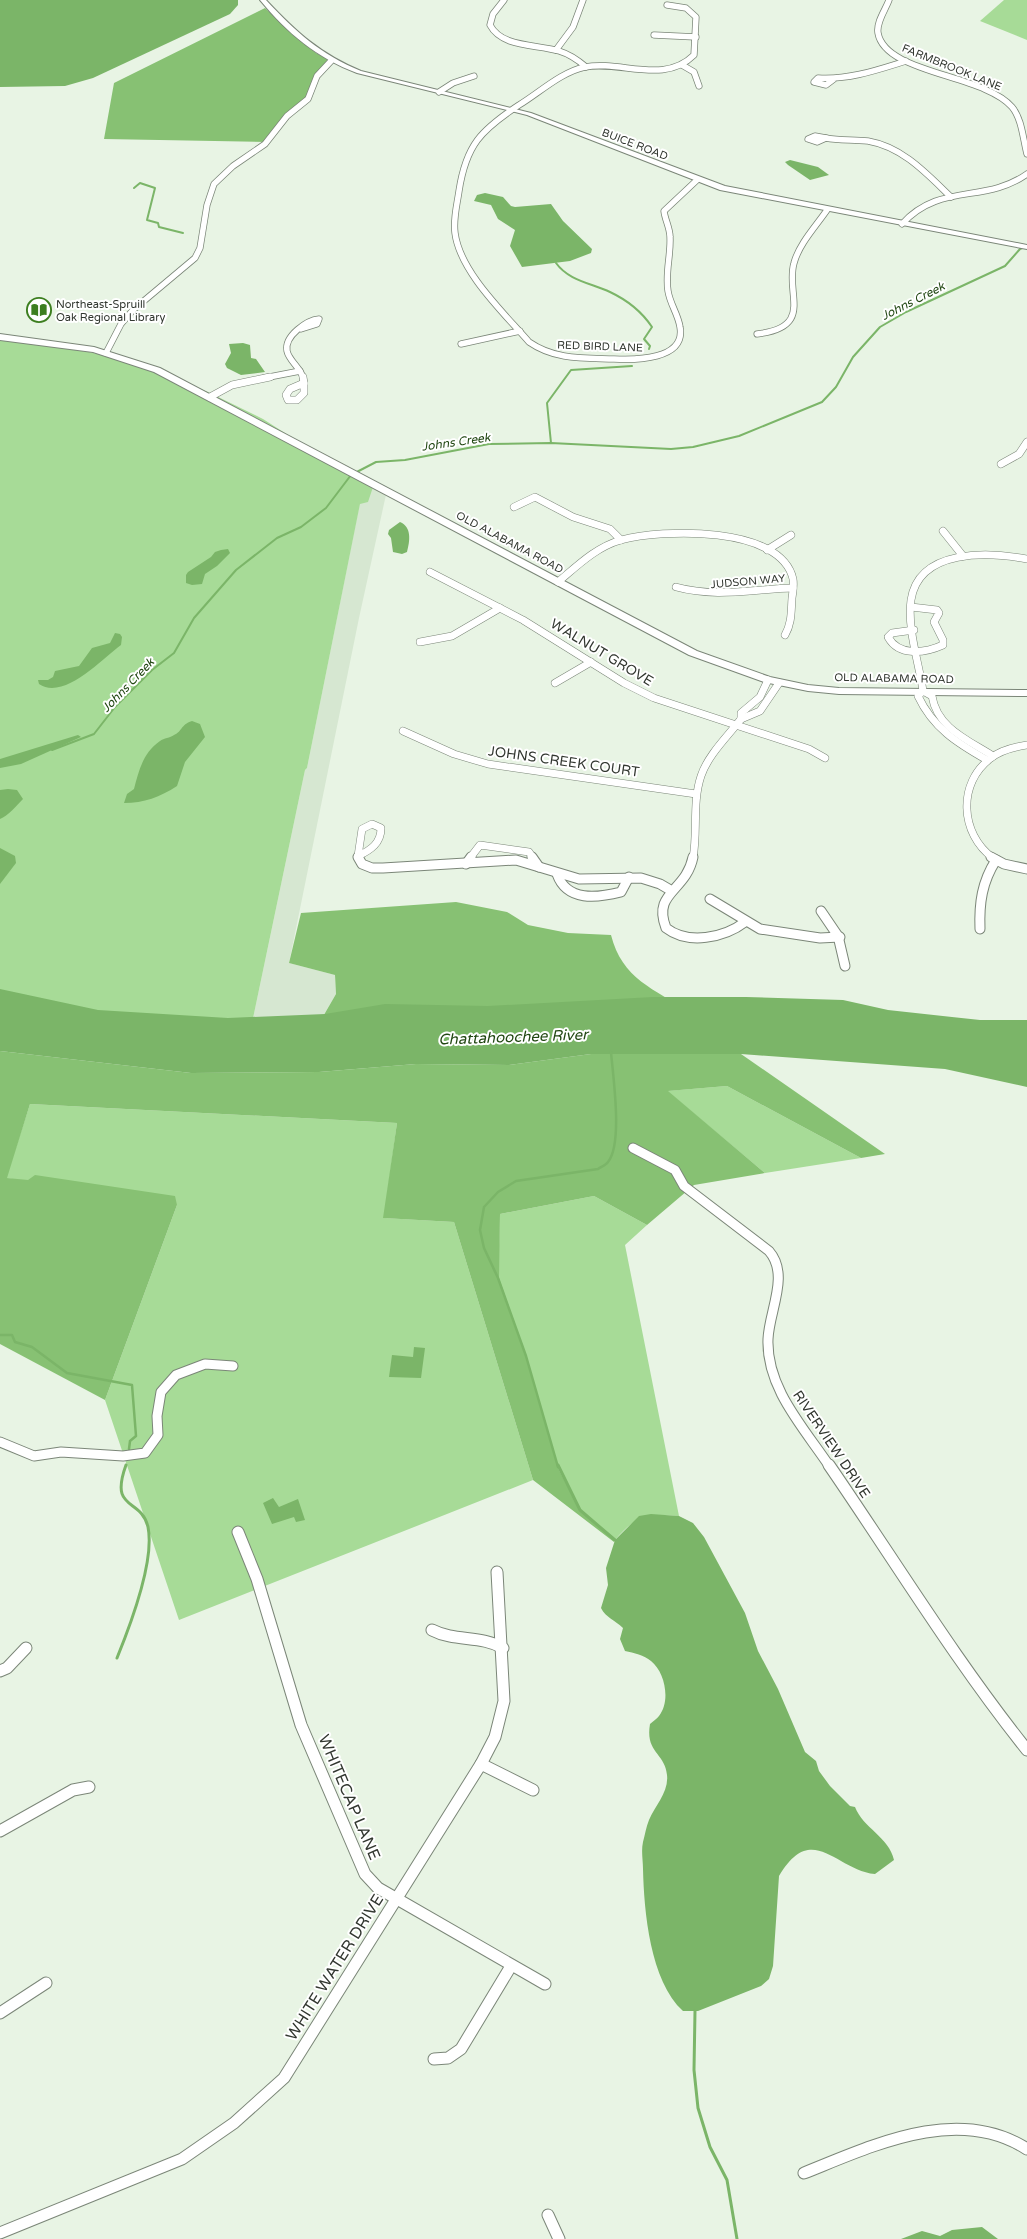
<svg xmlns="http://www.w3.org/2000/svg" width="1027" height="2239" font-family="'Varela Round',sans-serif">
<style>
.built{fill:#d6e7d1}
.green{fill:#a7db97}
.forest{fill:#87c173}
.water{fill:#7bb568}
.lines{fill:none;stroke-linecap:round;stroke-linejoin:round}
.stream-far2{stroke:#7bb568;stroke-width:2}
.stream-far1{stroke:#7bb568;stroke-width:2.5}
.stream{stroke:#7bb568;stroke-width:3}
.minor-far3-casing{stroke:#7b8678;stroke-width:7}
.minor-far2-casing{stroke:#7b8678;stroke-width:8}
.minor-far1-casing{stroke:#7b8678;stroke-width:11}
.minor-casing{stroke:#7b8678;stroke-width:13}
.tertiary-casing{stroke:#7b8678;stroke-width:2}
.secondary-casing{stroke:#7b8678;stroke-width:2}
.minor-far3{stroke:#fff;stroke-width:5.5}
.minor-far2{stroke:#fff;stroke-width:7}
.minor-far1{stroke:#fff;stroke-width:9}
.minor{stroke:#fff;stroke-width:11}
.tertiary{fill:#fff;fill-rule:evenodd}
.secondary{fill:#fff;fill-rule:evenodd}
.labels{text-anchor:middle;stroke-width:4;stroke-linejoin:round;paint-order:stroke}
.far-street-label{font-size:11px;fill:#323730;stroke:#fff}
.far-poi-label{font-size:11px;fill:#323730;stroke:#fff;text-anchor:start}
.far-water-label{font-size:12px;font-style:italic;fill:#214712;stroke:#fff}
.street-label{font-size:14px;fill:#323730;stroke:#fff}
.water-label{font-size:15px;font-style:italic;fill:#214712;stroke:#fff}
.near-street-label{font-size:16px;fill:#323730;stroke:#fff}
</style>
<rect width="100%" height="100%" fill="#e8f4e4"/>
<polygon class="built" points="370,481 387,490 359,618 289,963 335,975 336,994 319,1023 252,1023 305,770 307,768 360,503"/>
<g class="green">
<polygon points="1004,0 1027,0 1027,40 980,21"/>
<polygon points="0,339 89,352 145,365 208,392 263,419 324,458 375,481 368,502 360,504 307,768 305,770 252,1023 80,1011 0,991"/>
<polygon points="727,1086 861,1158 765,1173 667,1091"/>
<polygon points="30,1104 397,1123 384,1218 454,1222 533,1480 179,1620 105,1400 177,1205 6,1178"/>
<path d="M594 1196 647 1225 625 1245 679 1516C648 1514 636 1515 615 1540L580 1510 559 1470 526 1356 498 1278 500 1214Z"/>
</g>
<g class="forest">
<polygon points="265,8 316,53 328,59 317,76 309,101 283,120 267,142 104,139 114,83"/>
<path d="M456 902 507 912 528 925 568 933 611 935C622 979 654 989 690 1012L321 1020 336 994 335 975 289 963 301 913Z"/>
<polygon points="0,1051 191,1073 319,1072 416,1064 509,1065 591,1054 741,1054 885,1154 861,1158 727,1086 668,1091 765,1173 694,1185 647,1225 594,1196 500,1214 499,1278 526,1356 559,1470 580,1510 615,1540 614,1542 533,1480 454,1222 383,1218 397,1123 30,1104 7,1178 28,1180 35,1175 175,1196 177,1205 105,1400 0,1344"/>
</g>
<g class="water">
<polygon points="0,0 238,0 238,5 230,14 93,78 65,86 0,87"/>
<polygon points="790,160 818,167 829,175 810,180 788,165 785,162"/>
<polygon points="485,193 503,197 511,206 515,207 551,204 563,221 592,249 591,253 570,261 522,267 510,246 515,230 498,219 491,205 474,201 477,195"/>
<polygon points="243,343 250,345 251,358 256,359 265,372 241,375 227,368 225,364 231,353 229,344"/>
<path d="M400 522C412 527 410 541 407 552L402 554 393 552 391 538 388 534 389 530Z"/>
<polygon points="221,550 228,549 230,553 217,566 205,574 202,584 192,585 186,583 186,575 188,572 211,557 215,552"/>
<path d="M115 633 120 634 122 637 121 645C103 658 64 701 39 684L38 680H48L53 677 55 671 79 666 92 648 110 643Z"/>
<path d="M192 721 200 724 205 737 185 762 177 786C160 797 144 803 124 803L127 794 134 789C139 770 143 753 160 741 164 738 170 738 174 735 183 731 180 725 192 721Z"/>
<polygon points="78,735 81,737 21,764 0,768 0,759"/>
<path d="M8 789 17 790 23 799C17 805 8 816 0 819V790Z"/>
<polygon points="0,848 15,856 16,863 0,884"/>
<polygon points="0,989 98,1010 228,1018 325,1014 385,1004 488,1006 653,997 746,997 843,1000 888,1010 952,1017 980,1020 1027,1020 1027,1087 945,1069 741,1054 591,1054 509,1065 416,1064 319,1072 191,1073 0,1051"/>
<polygon points="414,1347 425,1348 421,1378 389,1377 392,1355 413,1357"/>
<polygon points="273,1498 279,1507 298,1499 305,1520 296,1522 294,1517 272,1524 263,1503"/>
<path d="M651 1514 679 1516 693 1523 704 1537 745 1613 758 1651 778 1689 805 1752 816 1761 819 1771 830 1786 850 1806 855 1807C863 1828 889 1837 894 1860L875 1874C836 1870 812 1820 779 1876L773 1966 769 1979 761 1986 698 2011H683C650 1981 644 1911 643 1869 643 1860 641 1851 643 1842 645 1835 646 1827 649 1820 655 1806 669 1792 667 1775 665 1753 645 1753 650 1724 653 1721 657 1719 659 1716 671 1701 665 1672 651 1661 644 1655 634 1653 625 1651L620 1639 623 1628C615 1620 606 1618 601 1608L608 1585 606 1568 615 1540 639 1516Z"/>
<polygon points="982,2227 998,2239 901,2239 922,2231 940,2236 952,2230"/>
</g>
<g class="lines">
<g class="stream-far2">
<polyline points="134,188 140,183 155,188 147,220 158,223 159,227 183,233"/>
<path d="M556 263C569 281 591 283 610 292 627 300 642 312 652 327L644 339 650 346 649 349"/>
<polyline points="551,443 547,403 571,370 632,366"/>
<polyline points="52,750 94,734 115,707 152,670 174,653 194,618 236,570 277,538 301,527 326,508 351,475 376,462 405,460 489,444 551,443 671,449 693,447 739,436 822,402 836,387 853,357 880,327 906,312 1005,266 1020,249 1027,246"/>
</g>
<g class="stream-far1">
<polyline points="0,1335 12,1335 15,1342 32,1347 67,1373 132,1385 136,1436 130,1441 129,1449"/>
<path d="M558 1467 526 1356 498 1278 484 1248 480 1230 484 1207 498 1192 516 1181 598 1169C601 1167 606 1165 608 1162 623 1144 613 1076 611 1052"/>
</g>
<g class="stream">
<polyline points="558,1465 580,1510 615,1540"/>
<path d="M117 1658C130 1626 155 1561 148 1527 141 1497 109 1512 126 1465"/>
<polyline points="695,2011 694,2070 698,2108 710,2147 727,2180 737,2239"/>
</g>
<defs>
<g id="minor-far3">
<path d="M504 0 493 14 490 25C502 48 537 44 559 51 569 54 578 60 586 67"/>
<path d="M889 0C886 9 876 22 878 33 885 74 984 74 1012 107 1022 119 1023 139 1027 154"/>
<path d="M667 5 686 8 696 17 694 55C664 85 621 60 585 67 561 72 539 93 519 105 481 130 466 145 459 191 457 205 453 219 455 233 460 272 504 313 529 342 555 360 583 358 614 359 635 360 686 360 680 327 678 314 670 304 668 291 665 273 671 255 670 237 670 228 665 220 664 211L697 180"/>
<polyline points="654,35 696,37"/>
<polyline points="556,50 573,27 583,0"/>
<polyline points="682,65 694,72 699,86"/>
<path d="M834 79 826 85 814 82 818 78C849 80 877 70 906 61"/>
<polyline points="439,92 453,83 474,76"/>
<polygon points="815,136 826,138 817,142 808,139"/>
<path d="M826 138C840 141 854 139 868 141 903 147 927 174 951 197"/>
<path d="M902 224C940 182 985 204 1027 174"/>
<path d="M301 329 317 324 319 319C307 320 284 336 287 351 289 361 301 368 303 378"/>
<path d="M757 334C815 327 785 294 794 263 799 244 816 226 827 210"/>
<polyline points="461,344 520,331"/>
<polyline points="106,353 121,324 133,310 195,258 200,248 207,205 214,184 233,166 265,144 287,116 308,99 317,76 331,61"/>
<polyline points="264,378 300,371"/>
</g>
<g id="minor-far2">
<polyline points="303,377 304,383"/>
<polygon points="304,383 304,393 297,400 288,400 286,395 290,389"/>
<polyline points="210,397 232,385 270,377"/>
<polyline points="1001,464 1019,454 1027,442"/>
<polyline points="514,507 535,497 573,517 610,529 621,540"/>
<polyline points="943,531 963,556"/>
<polyline points="767,550 791,535"/>
<polyline points="430,572 523,620 624,683 654,698 809,749 825,758"/>
<path d="M558 582C577 566 596 547 621 540 661 529 781 525 793 579 794 585 793 592 792 598 791 611 792 623 785 635"/>
<path d="M676 587C716 598 753 589 793 588"/>
<path d="M911 607 937 610 939 613 934 622 943 640V645C925 653 899 657 888 637L892 633 914 630"/>
<polyline points="420,642 452,636 500,608"/>
<polyline points="555,683 591,662"/>
<path d="M923 691C919 663 907 629 911 600 919 548 989 552 1027 559"/>
<path d="M923 691 918 696C933 728 957 743 987 760"/>
<path d="M923 691 932 696C937 728 968 740 993 756"/>
<polyline points="741,719 760,711 779,683"/>
<polyline points="403,731 454,754 488,764 696,794"/>
<path d="M372 824 381 828C381 843 371 850 358 856L362 829Z"/>
<polyline points="358,856 359,858"/>
<polyline points="470,858 480,845 529,852 533,858"/>
<path d="M693 858C698 831 692 803 701 776 708 755 727 737 741 719V713L760 697 768 680"/>
<path d="M993 858C960 834 957 783 991 758 1001 750 1014 747 1027 745"/>
</g>
<g id="minor-far1">
<polyline points="358,857 362,864 372,868 383,868 516,860 579,879 641,878 660,884 672,891"/>
<polyline points="532,857 539,867"/>
<path d="M693 857C686 892 652 892 666 928 688 945 724 938 745 922"/>
<polyline points="991,857 1004,864 1027,869"/>
<polyline points="466,864 471,857"/>
<path d="M557 874C567 902 597 898 621 892L629 877"/>
<polyline points="710,899 760,929 820,938 840,937"/>
<polyline points="821,911 838,936 845,966"/>
<path d="M980 929C979 903 982 882 996 860"/>
<path d="M633 1148 675 1170 684 1186 769 1251C790 1275 769 1311 768 1339 766 1388 804 1428 830 1467"/>
<polyline points="0,1442 34,1456 61,1452 123,1456 145,1453 158,1435 157,1416 161,1392 176,1375 205,1364 233,1366"/>
</g>
<g id="minor">
<path d="M829 1465C895 1561 955 1660 1027 1750"/>
<polyline points="238,1532 257,1579 301,1725 365,1874 378,1888 545,1984"/>
<path d="M432 1630C455 1642 481 1635 503 1648"/>
<polyline points="0,1671 7,1668 26,1648"/>
<polyline points="481,1764 533,1790"/>
<polyline points="0,1831 73,1790 89,1787"/>
<polyline points="0,2013 46,1983"/>
<polyline points="434,2059 448,2058 461,2049 511,1966"/>
<path d="M804 2173C872 2146 957 2104 1027 2149"/>
<polyline points="548,2215 559,2239"/>
<polyline points="0,2233 182,2159 234,2123 284,2078 481,1764 495,1737 504,1701 497,1572"/>
</g>
<path id="tertiary" d="M260 0H266C296 32 320 54 361 71L531 113 725 186 1027 245V249L720 190 527 115 357 73C317 58 287 33 260 0Z"/>
<polygon id="secondary" points="0,334 94,347 160,368 697,651 770,677 808,685 839,688 1027,690 1027,696 839,694 808,691 764,682 689,655 154,372 93,352 0,340"/>
</defs>
<use href="#minor-far3" class="minor-far3-casing"/>
<use href="#minor-far2" class="minor-far2-casing"/>
<use href="#minor-far1" class="minor-far1-casing"/>
<use href="#minor" class="minor-casing"/>
<use href="#tertiary" class="tertiary-casing"/>
<use href="#secondary" class="secondary-casing"/>
<use href="#minor-far3" class="minor-far3"/>
<use href="#minor-far2" class="minor-far2"/>
<use href="#minor-far1" class="minor-far1"/>
<use href="#minor" class="minor"/>
<use href="#tertiary" class="tertiary"/>
<use href="#secondary" class="secondary"/>
</g>
<defs>
<symbol id="library-ring" viewBox="-11 -11 22 22"><circle r="9.5" fill="#fff" stroke="#3c7e1f" stroke-width="1.5"/><path d="M-6-4Q-3-5.5-.7-3.5V5Q-3 3-6 4ZM6-4Q3-5.5 .7-3.5V5Q3 3 6 4Z" fill="#3c7e1f"/></symbol>
</defs>
<g fill-rule="evenodd">
<use href="#library-ring" x="25" y="296" width="28" height="28"/>
</g>
<g class="labels">
<g class="far-street-label">
<text transform="translate(952 67) rotate(22)" y="4">FARMBROOK LANE</text>
<text transform="translate(635 144) rotate(21)" y="4">BUICE ROAD</text>
<text transform="translate(600 346) rotate(2)" y="4">RED BIRD LANE</text>
<text transform="translate(510 542) rotate(28)" y="4">OLD ALABAMA ROAD</text>
<text transform="translate(748 581) rotate(-5)" y="4">JUDSON WAY</text>
<text transform="translate(894 678) rotate(1)" y="4">OLD ALABAMA ROAD</text>
</g>
<g class="far-poi-label">
<text x="56" y="308">Northeast-Spruill<tspan x="56" dy="13">Oak Regional Library</tspan></text>
</g>
<g class="far-water-label">
<text transform="translate(913 301) rotate(-27)" y="4">Johns Creek</text>
<text transform="translate(456 442) rotate(-8)" y="4">Johns Creek</text>
<text transform="translate(128 685) rotate(-46)" y="4">Johns Creek</text>
</g>
<g class="street-label">
<text transform="translate(602 652) rotate(31)" y="5">WALNUT GROVE</text>
<text transform="translate(564 761) rotate(8)" y="5">JOHNS CREEK COURT</text>
<text transform="translate(832 1444) rotate(56)" y="5">RIVERVIEW DRIVE</text>
</g>
<g class="water-label">
<text transform="translate(513 1037) rotate(-2)" y="5">Chattahoochee River</text>
</g>
<g class="near-street-label">
<text transform="translate(350 1797) rotate(67)" y="6">WHITECAP LANE</text>
<text transform="translate(334 1967) rotate(-58)" y="6">WHITE WATER DRIVE</text>
</g>
</g>
</svg>
